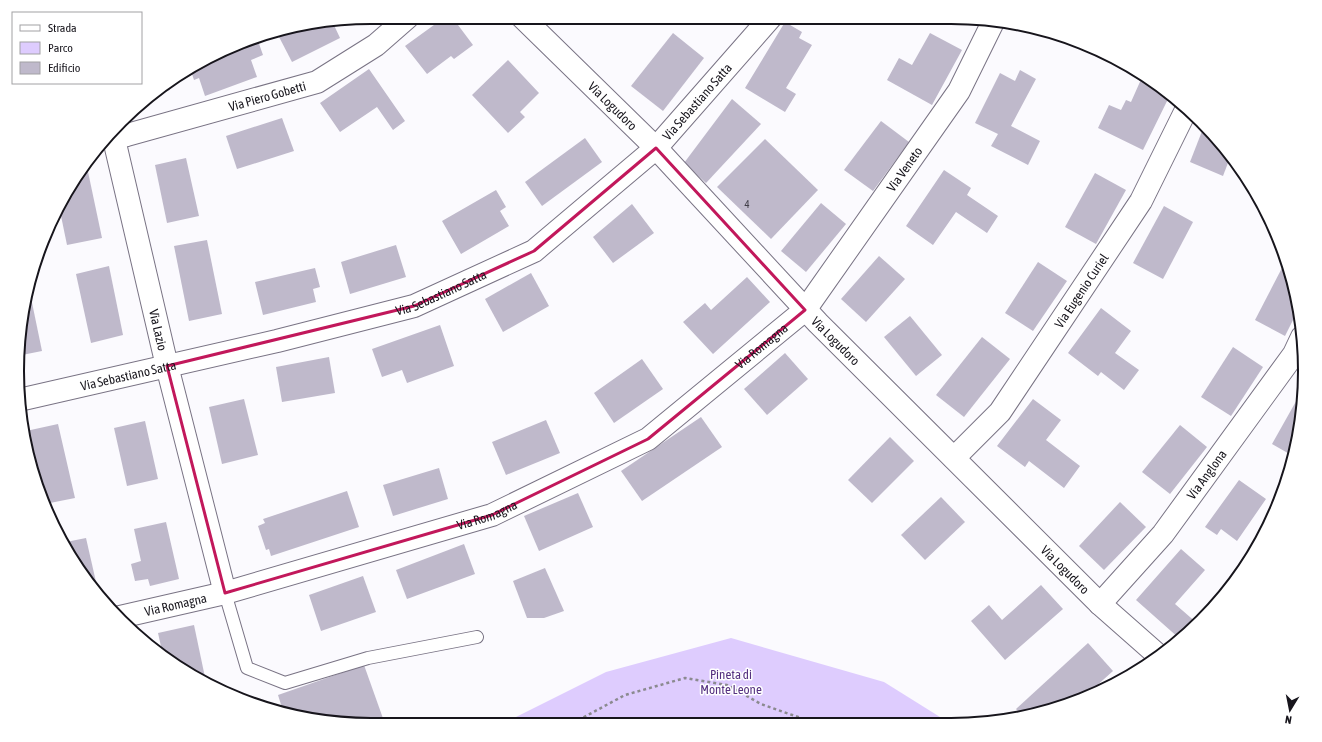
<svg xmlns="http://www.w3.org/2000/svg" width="1322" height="742" font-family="'Asap Condensed',sans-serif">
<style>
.green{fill:#deccfe}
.building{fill:#bfb9cb}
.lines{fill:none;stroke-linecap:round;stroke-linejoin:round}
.service-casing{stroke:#797384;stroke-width:14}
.minor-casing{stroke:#797384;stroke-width:24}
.tertiary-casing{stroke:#797384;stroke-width:24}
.path{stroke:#8b8a8f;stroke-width:2.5;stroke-dasharray:3 3;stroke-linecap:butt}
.service{stroke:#fff;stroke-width:12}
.minor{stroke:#fff;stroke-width:22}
.tertiary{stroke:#fff;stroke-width:22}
.marked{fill:none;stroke:#c2185b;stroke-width:3;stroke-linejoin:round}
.labels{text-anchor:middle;stroke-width:3;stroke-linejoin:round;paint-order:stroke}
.number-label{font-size:11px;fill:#413e48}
.street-label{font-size:13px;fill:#17151c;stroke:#fff}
.park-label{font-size:13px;fill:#553180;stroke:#fff}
.rim{fill:none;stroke:#17151c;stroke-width:2}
</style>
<rect width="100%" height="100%" fill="#fbfafe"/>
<polygon class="green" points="731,638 884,682 948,722 502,724 606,672"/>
<g class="building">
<polygon points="445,17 452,17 473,45 454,59 451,56 427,74 405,46"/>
<polygon points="785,22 802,32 799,38 812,45 786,88 796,94 785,112 745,88"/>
<polygon points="333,23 340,38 292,62 277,33"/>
<polygon points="673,33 704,58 663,111 631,86"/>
<polygon points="930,33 962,50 932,105 887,80 899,58 912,65"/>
<polygon points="257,38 263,55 251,60 257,77 205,96 199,78 194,80 191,71 242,44"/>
<polygon points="508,60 539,93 520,112 525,117 508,133 472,95"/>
<polygon points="369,69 405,121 393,130 377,107 340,132 320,103"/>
<polygon points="1020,70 1036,79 1011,126 1040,141 1028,165 991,146 998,134 975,123 1000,73 1015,81"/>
<polygon points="1143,75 1170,95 1143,150 1098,128 1109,105 1121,110 1126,100 1131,102"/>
<polygon points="168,83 170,90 152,94 156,90"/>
<polygon points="732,99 761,124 706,183 684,163"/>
<polygon points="282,118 294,151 237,169 226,136"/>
<polygon points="881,121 909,142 873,191 844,170"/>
<polygon points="1204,126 1231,155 1223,176 1190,162"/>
<polygon points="585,138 602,162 542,206 525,182"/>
<polygon points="765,139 818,190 771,239 717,187"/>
<polygon points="186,158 199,216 167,223 155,165"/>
<polygon points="87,167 102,238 67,245 60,211 77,174 83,168"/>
<polygon points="944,170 971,188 967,195 998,216 987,233 956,212 933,245 906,226"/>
<polygon points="1095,173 1126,190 1096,244 1065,227"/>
<polygon points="496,190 506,207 500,211 509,226 461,254 442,221"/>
<polygon points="821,203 846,224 806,272 781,251"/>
<polygon points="632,204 654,233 613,263 593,237"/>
<polygon points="1164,206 1193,222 1163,279 1133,263"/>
<polygon points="207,240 222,314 189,321 174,246"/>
<polygon points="396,245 406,277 350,294 341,262"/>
<polygon points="879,256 905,279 866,322 841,299"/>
<polygon points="1038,262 1067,281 1033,331 1005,313"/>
<polygon points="109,266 123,335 91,343 76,274"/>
<polygon points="1283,266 1289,269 1293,280 1298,310 1285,336 1255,320"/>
<polygon points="315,268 320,287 313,289 316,302 263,315 255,282"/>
<polygon points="531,273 549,306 503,332 485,299"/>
<polygon points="747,277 770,302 713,354 683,322 705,303 711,310"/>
<polygon points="30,293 42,351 22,355 28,294"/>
<polygon points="1101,308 1131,331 1115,353 1139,370 1124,390 1101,372 1098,376 1068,353"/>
<polygon points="910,316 942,355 916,376 884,337"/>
<polygon points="440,325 454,366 407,383 402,370 382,377 372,349"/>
<polygon points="982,337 1010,359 964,417 936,395"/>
<polygon points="1233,347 1263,367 1231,416 1201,397"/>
<polygon points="785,353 808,379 767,415 744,389"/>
<polygon points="329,357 335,393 282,402 276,367"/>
<polygon points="642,359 663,389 614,423 594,393"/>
<polygon points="1299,396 1303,398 1302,417 1293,456 1272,444"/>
<polygon points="244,399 258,455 222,464 209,407"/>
<polygon points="1033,399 1061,420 1046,440 1080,466 1064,488 1029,461 1025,467 997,446"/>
<polygon points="701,417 722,447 642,501 621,471"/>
<polygon points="546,420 560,453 506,475 492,442"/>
<polygon points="145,421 158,479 127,486 114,428"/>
<polygon points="58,424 75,498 45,504 38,472 36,473 26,431"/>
<polygon points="1180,425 1207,447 1170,494 1142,472"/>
<polygon points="890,437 914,461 872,503 848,480"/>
<polygon points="439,468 448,499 393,516 383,485"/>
<polygon points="1239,480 1266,499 1237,541 1221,529 1217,535 1205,527"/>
<polygon points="347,491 359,527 271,556 269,549 266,550 258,526 265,523 263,519"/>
<polygon points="578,493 593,527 539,551 524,516"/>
<polygon points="941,497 965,522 925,560 901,535"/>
<polygon points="1120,502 1146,527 1104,570 1079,546"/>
<polygon points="166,522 179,579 150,586 148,579 135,581 131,564 141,561 134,529"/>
<polygon points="86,538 99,595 66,542"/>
<polygon points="464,544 475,574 407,599 396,570"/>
<polygon points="1181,549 1205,570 1175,604 1198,624 1180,639 1136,600"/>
<polygon points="545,568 564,611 544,618 527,618 513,581"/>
<polygon points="363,576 376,612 321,631 309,595"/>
<polygon points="1041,585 1063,609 1005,660 971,621 989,605 1002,620"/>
<polygon points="194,625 206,682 194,677 162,651 158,633"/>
<polygon points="1088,643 1113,671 1084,697 1065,706 1022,716 1016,709"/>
<polygon points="364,665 385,724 348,724 284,714 278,695"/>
</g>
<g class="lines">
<defs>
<polyline id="service" points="225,593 247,668 285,683 368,658 477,637"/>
<g id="minor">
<path id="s1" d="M113 135 167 366 225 593"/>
<path id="s2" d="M110 139 127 135 317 82 376 45 408 17"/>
<path id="s3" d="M19 400 277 341 414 306 534 251 656 148"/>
<path id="s4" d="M954 458 1000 412 1141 201 1187 108"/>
<path id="s5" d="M1100 604 1163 534 1294 354 1302 337"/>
<path id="s6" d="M120 617 225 593 492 515 648 439 805 310 959 91 993 22"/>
</g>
<g id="tertiary">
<path id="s7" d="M522 17 656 148 818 323 1100 604 1159 656"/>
<path id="s8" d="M656 148 771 17"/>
</g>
</defs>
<use href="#service" class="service-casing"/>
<use href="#minor" class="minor-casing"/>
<use href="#tertiary" class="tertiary-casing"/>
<polyline class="path" points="573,723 625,695 685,678 727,685 761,704 815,723"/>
<use href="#service" class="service"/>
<use href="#minor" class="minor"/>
<use href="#tertiary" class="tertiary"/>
</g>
<path class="marked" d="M656 148 805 310 648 439 492 515 225 593 167 366 414 306 534 251Z"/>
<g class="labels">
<g class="number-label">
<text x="747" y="208">4</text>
</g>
<g class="street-label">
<text dy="5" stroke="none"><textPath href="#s2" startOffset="163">Via Piero Gobetti</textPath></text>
<text dy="5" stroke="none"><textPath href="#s8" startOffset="62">Via Sebastiano Satta</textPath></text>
<text dy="5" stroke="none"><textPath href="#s7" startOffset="127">Via Logudoro</textPath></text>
<text dy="5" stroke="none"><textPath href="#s6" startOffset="935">Via Veneto</textPath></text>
<text dy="5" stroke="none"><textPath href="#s4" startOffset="211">Via Eugenio Curiel</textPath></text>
<text dy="5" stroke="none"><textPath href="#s3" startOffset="436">Via Sebastiano Satta</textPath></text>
<text dy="5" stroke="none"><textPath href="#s1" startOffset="200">Via Lazio</textPath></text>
<text dy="5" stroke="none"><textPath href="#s7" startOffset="451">Via Logudoro</textPath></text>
<text dy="5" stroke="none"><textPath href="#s6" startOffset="706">Via Romagna</textPath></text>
<text dy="5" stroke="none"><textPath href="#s3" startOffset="112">Via Sebastiano Satta</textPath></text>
<text dy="5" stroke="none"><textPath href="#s5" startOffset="168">Via Anglona</textPath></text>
<text dy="5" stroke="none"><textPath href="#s6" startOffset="381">Via Romagna</textPath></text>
<text dy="5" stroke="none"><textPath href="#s7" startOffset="775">Via Logudoro</textPath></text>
<text dy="5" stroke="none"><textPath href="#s6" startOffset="57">Via Romagna</textPath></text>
</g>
<g class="park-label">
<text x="731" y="679">Pineta di<tspan x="731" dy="15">Monte Leone</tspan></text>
</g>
</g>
<path d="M0 0H1322V742H0ZM371 24H951A347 347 0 0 1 1298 371V371A347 347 0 0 1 951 718H371A347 347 0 0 1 24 371V371A347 347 0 0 1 371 24Z" fill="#fff" fill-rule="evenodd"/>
<path class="rim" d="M371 24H951A347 347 0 0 1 1298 371V371A347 347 0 0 1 951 718H371A347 347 0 0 1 24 371V371A347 347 0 0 1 371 24Z"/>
<rect x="12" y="12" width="130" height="72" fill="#ffffff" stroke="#a2a1a4"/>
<rect x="20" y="25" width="20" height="6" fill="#ffffff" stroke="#a2a1a4"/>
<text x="48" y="32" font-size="12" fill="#17151c">Strada</text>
<rect x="20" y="42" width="20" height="12" fill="#deccfe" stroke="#a2a1a4"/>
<text x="48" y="52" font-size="12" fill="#17151c">Parco</text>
<rect x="20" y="62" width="20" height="12" fill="#bfb9cb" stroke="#a2a1a4"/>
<text x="48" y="72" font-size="12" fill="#17151c">Edificio</text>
<g transform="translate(1290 710) rotate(190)" stroke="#ffffff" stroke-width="3" paint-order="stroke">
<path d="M0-3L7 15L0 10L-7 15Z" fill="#17151c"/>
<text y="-6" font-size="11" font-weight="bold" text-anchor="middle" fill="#17151c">N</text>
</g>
</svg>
